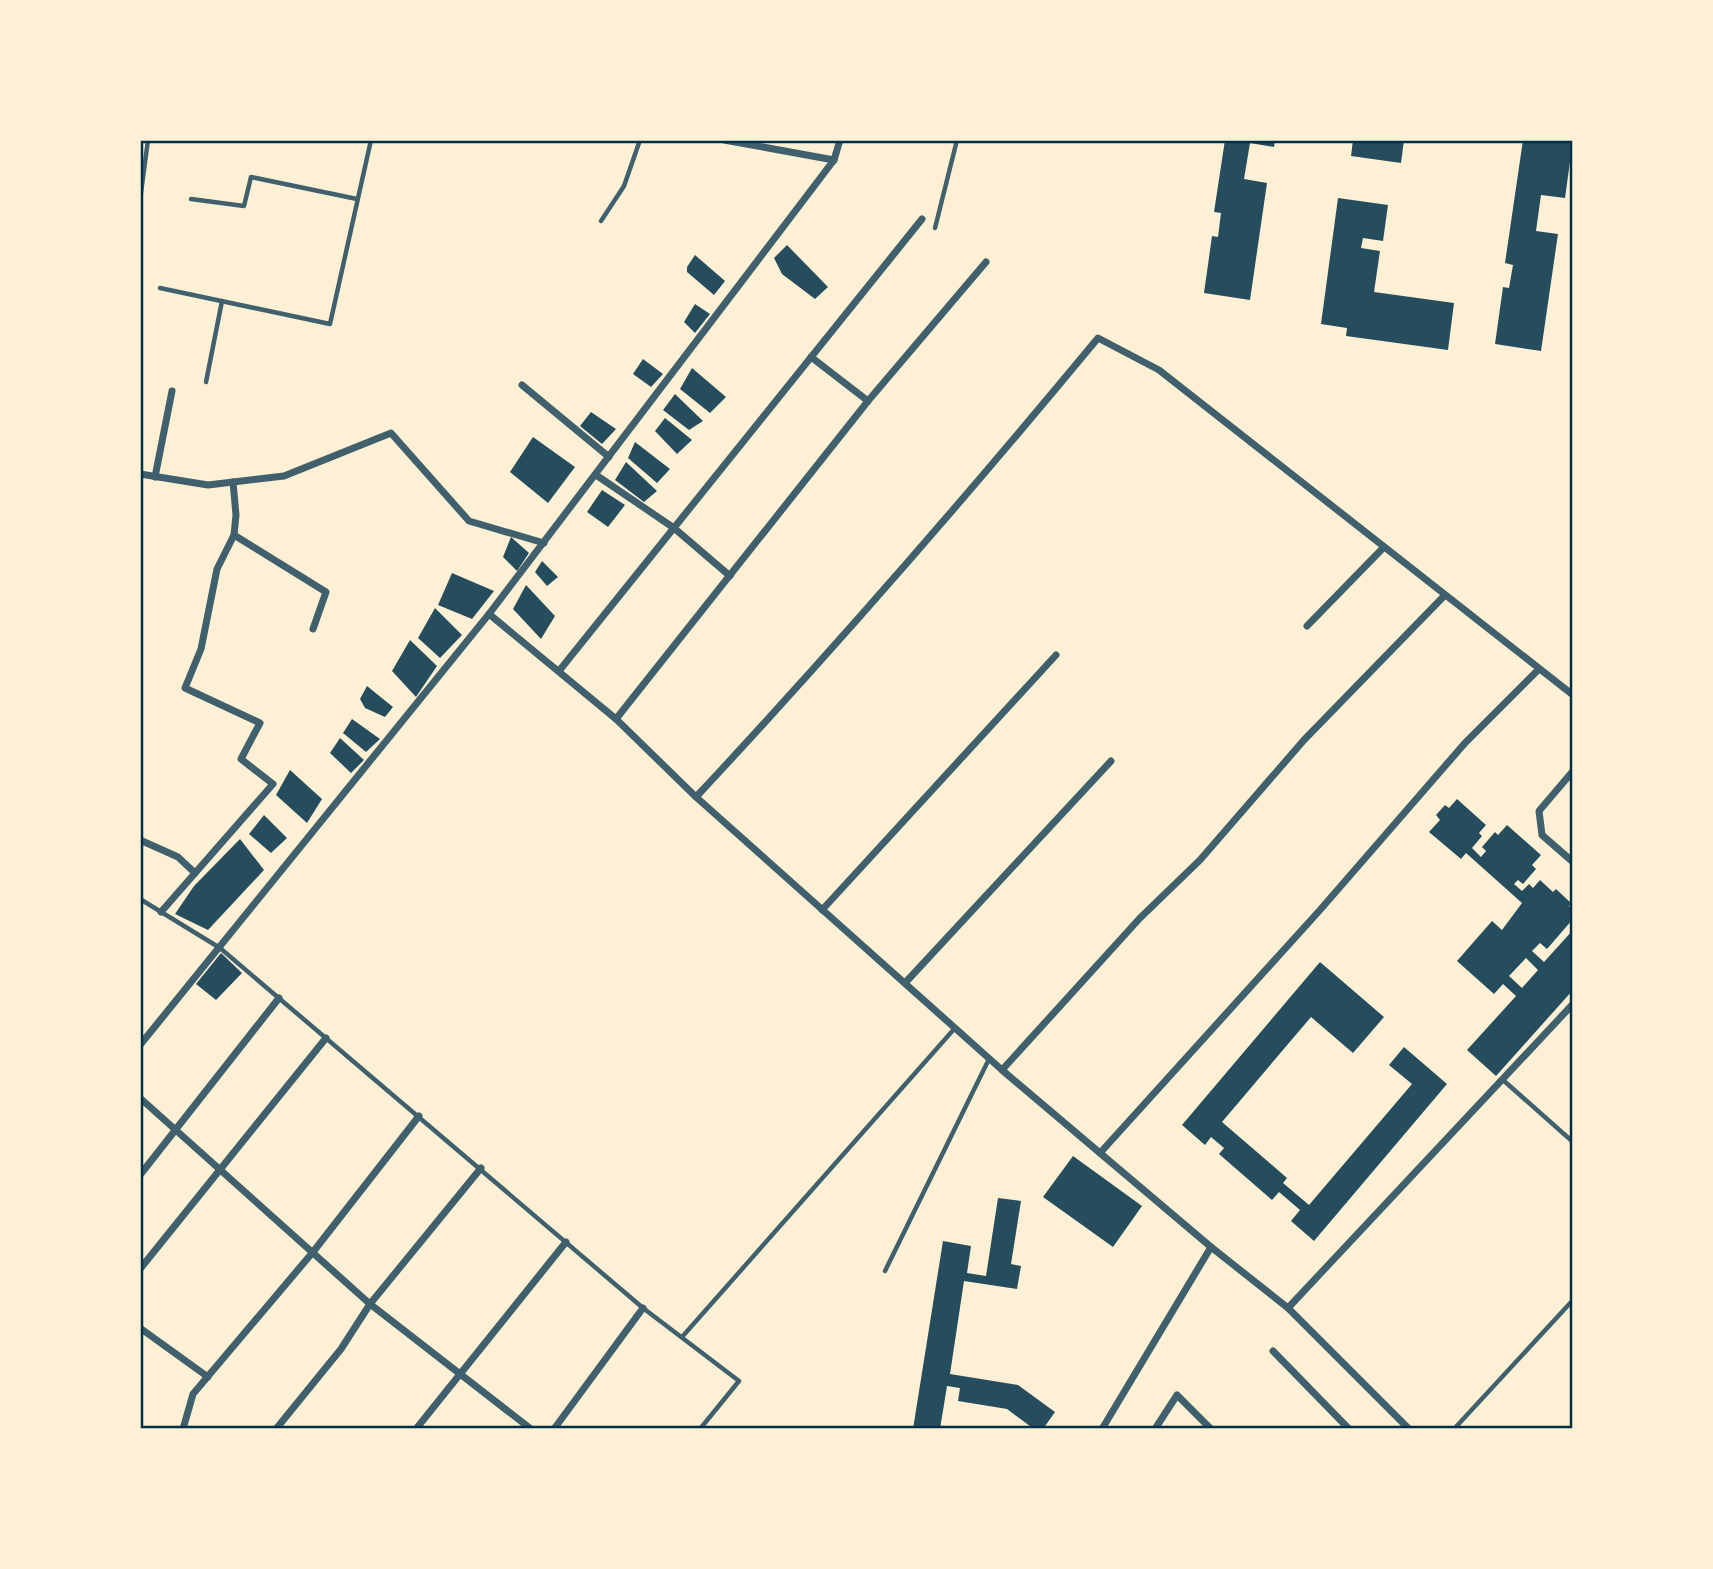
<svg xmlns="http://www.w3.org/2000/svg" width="1713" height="1569" font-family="'Fira Sans',sans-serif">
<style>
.building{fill:#264d5e;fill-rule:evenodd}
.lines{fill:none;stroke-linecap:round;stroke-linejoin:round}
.service{stroke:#3f606c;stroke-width:4.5}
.minor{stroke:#3f606c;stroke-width:7}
.neatline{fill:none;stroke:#003049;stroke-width:2.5}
</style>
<rect width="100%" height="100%" fill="#fdf0d5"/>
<g class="building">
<polygon points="1225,140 1275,140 1274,147 1250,143 1244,179 1267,183 1250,300 1204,293 1212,236 1218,237 1221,213 1214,212"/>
<polygon points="1353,140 1404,140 1401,163 1351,156"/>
<polygon points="1523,140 1573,140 1565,198 1541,195 1536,231 1558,234 1541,351 1495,344 1503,287 1509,288 1513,265 1505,263"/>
<polygon points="1338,198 1388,205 1383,241 1363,238 1361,248 1380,251 1374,292 1454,303 1448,350 1346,336 1347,328 1321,324"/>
<polygon points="787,245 828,287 815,299 782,274 774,258"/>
<polygon points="695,255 725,281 714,295 687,272 687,267"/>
<polygon points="695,304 710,314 695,333 684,322"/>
<polygon points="643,359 663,374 651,387 633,374"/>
<polygon points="692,368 726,397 710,413 680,389"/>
<polygon points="675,394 703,421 689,430 663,410"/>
<polygon points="591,412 616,429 602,444 580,426"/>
<polygon points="665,418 692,440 677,454 655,431"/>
<polygon points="533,437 575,467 548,503 510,472"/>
<polygon points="635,442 670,469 657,483 628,458"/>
<polygon points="626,462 657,491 644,502 615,480"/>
<polygon points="602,490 625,505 608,527 587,512"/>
<polygon points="511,537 529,553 517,571 503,557"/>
<polygon points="542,561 558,577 547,586 535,572"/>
<polygon points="452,573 494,591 472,619 438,605"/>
<polygon points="526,585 555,616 541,639 513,609"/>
<polygon points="435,608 462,635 440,658 418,638"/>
<polygon points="410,640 437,666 416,697 392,671"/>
<polygon points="367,686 393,707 385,717 365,708 360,699"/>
<polygon points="352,719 380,739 366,752 343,733"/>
<polygon points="340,738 364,760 351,773 330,753"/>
<polygon points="290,770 322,799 307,823 276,795"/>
<path d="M1457 799 1486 825 1479 833 1482 836 1472 848 1481 857 1486 851 1482 847 1495 832 1498 835 1507 825 1541 855 1532 865 1536 869 1523 884 1518 880 1514 884 1522 891 1529 884 1533 888 1540 880 1553 892 1556 889 1571 903 1569 906 1573 909V919L1547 949 1540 943 1532 951 1544 962 1573 930V990L1496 1076 1467 1050 1516 996 1503 984 1494 994 1457 961 1492 921 1502 930 1522 903 1466 853 1461 859 1429 832 1440 820 1436 815 1445 805 1449 808ZM1526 958 1538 970 1522 988 1509 976Z"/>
<polygon points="264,815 287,838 271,853 249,834"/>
<polygon points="240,839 264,870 208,930 175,914 194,886"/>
<polygon points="221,953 242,973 216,1000 196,984"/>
<polygon points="1320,962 1384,1017 1353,1053 1311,1017 1222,1122 1287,1178 1283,1183 1309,1205 1412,1084 1389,1065 1404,1047 1447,1084 1314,1241 1291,1221 1300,1210 1279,1192 1272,1200 1219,1154 1224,1148 1211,1137 1205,1145 1182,1125"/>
<polygon points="1073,1156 1142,1206 1113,1247 1043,1197"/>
<polygon points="998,1198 1021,1201 1011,1264 1021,1266 1017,1289 964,1281 950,1374 1018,1385 1055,1412 1043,1429 1034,1429 1007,1409 958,1401 960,1388 947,1386 940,1429 913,1429 943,1241 971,1246 967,1273 986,1276"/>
</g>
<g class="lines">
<g class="service">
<polyline points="191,199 244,206 251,177 357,199"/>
<polyline points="140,200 148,140"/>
<polyline points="601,221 624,186 640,140"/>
<polyline points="935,228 957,140"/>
<polyline points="160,288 330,324 371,140"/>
<polyline points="206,382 222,301"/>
<polyline points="140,899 220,948 643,1308 739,1381 700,1429"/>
<polyline points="1503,1080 1573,1142"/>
<polyline points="885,1271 989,1059"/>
<polyline points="682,1337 955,1028"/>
<polyline points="1454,1429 1573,1300"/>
</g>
<g class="minor">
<polyline points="724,140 834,160"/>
<polyline points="811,357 868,401"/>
<polyline points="522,385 609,457"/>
<polyline points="140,474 208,485 284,476 391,433 469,521 544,543"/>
<polyline points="596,475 674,528 730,576"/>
<polyline points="155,477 172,391"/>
<polyline points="234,535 326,592 313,629"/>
<polyline points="489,614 616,719 696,797 1002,1070 1211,1247 1288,1308 1409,1429"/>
<polyline points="1307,626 1384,547"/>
<polyline points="559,671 922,219"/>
<polyline points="616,719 868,401 986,262"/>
<polyline points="1573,771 1539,811 1542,835 1573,862"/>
<path d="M696 797C835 648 968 495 1098 338L1159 370 1573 695"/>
<polyline points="140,840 178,857 195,873"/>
<polyline points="822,910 1056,655"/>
<polyline points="161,912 273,784 241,759 260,723 185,688 201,649 217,569 234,535 236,515 233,482"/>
<polyline points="905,983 1111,761"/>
<polyline points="140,1045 489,614 834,160 840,140"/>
<polyline points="1002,1070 1140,918 1200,860 1304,740 1445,595"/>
<polyline points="140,1098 370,1304 531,1429"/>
<polyline points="1100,1153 1320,910 1465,743 1539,669"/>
<polyline points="140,1175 279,998"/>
<polyline points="140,1269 326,1038"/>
<polyline points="1288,1308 1573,1004"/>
<polyline points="140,1328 208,1377"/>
<polyline points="1273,1351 1349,1429"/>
<polyline points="183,1429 193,1394 313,1252 419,1116"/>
<polyline points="276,1429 341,1349 370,1304 481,1168"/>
<polyline points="416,1429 566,1242"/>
<polyline points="554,1429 643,1308"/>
<polyline points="1102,1429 1211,1247"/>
<polyline points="1155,1429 1177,1395 1211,1429"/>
</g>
</g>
<rect width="1713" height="1569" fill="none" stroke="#fdf0d5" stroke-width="284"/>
<rect x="142" y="142" width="1429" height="1285" class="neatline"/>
</svg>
